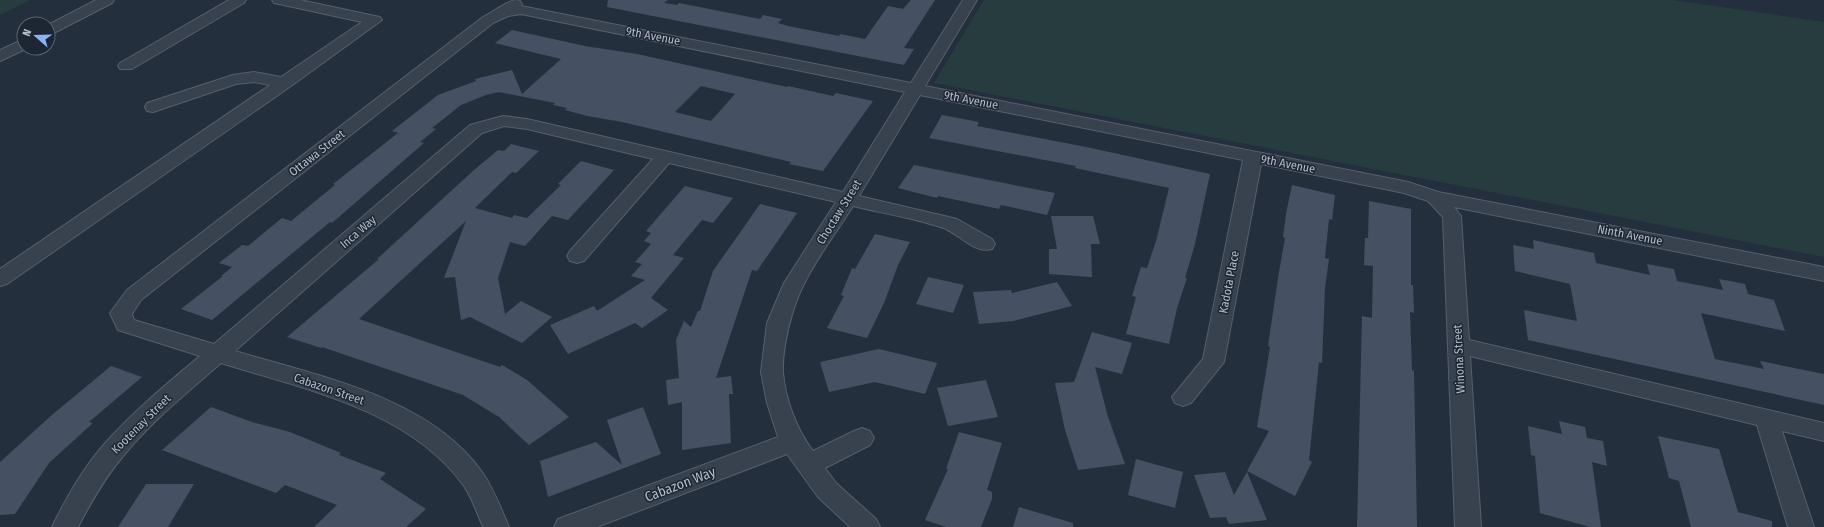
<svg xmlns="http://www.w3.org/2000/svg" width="1824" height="527" font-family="'Fira Sans Condensed',sans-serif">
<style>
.green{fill:#263c3f}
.building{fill:#455162;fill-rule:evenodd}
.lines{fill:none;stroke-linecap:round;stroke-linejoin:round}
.minor-casing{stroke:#565f6c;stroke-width:2}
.minor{fill:#38414e;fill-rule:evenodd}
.labels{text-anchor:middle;stroke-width:3;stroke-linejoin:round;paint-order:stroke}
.street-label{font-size:12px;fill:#b4bcc9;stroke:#1d2633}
.near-street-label{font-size:14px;fill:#b4bcc9;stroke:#1d2633}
</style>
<rect width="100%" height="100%" fill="#242f3e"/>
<g class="green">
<polygon points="0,0 30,0 0,15"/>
<polygon points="984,0 1673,0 1824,22 1824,257 934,83"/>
</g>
<g class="building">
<polygon points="608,0 668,0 664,3 677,5 679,3 760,19 763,15 782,19 778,23 788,26 839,36 840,34 865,39 888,6 903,9 911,0 935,0 904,48 914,49 904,65 607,7"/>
<path d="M512 30 585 46 637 54 787 87 788 86 833 96 836 93 873 101 823 171 789 164 791 162 622 122 587 116 565 110 567 108 553 105 555 103 499 92 486 95 461 105 432 128 436 129 420 142 424 143 332 223 330 222 212 320 181 309 223 276H221L232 267 219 263 242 245 248 246 282 218 291 221 335 185 333 184 398 133 392 131 438 95 476 81 475 79 512 70 522 94 561 59 495 43ZM701 86 735 94 711 121 675 112Z"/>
<polygon points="942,115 979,122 977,126 1091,148 1210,174 1195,244 1185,278 1187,278 1177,308 1169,344 1126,334 1136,297 1132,296 1141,267 1147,268 1156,241 1169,188 1075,168 1076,166 929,138"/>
<polygon points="511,144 539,151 516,173 512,172 475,208 512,218 514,215 527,218 561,185 558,184 581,161 614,170 568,220 552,216 525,246 510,242 498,278 505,314 521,301 552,317 522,343 470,317 461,320 455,277 444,278 466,221 359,319 500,367 502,365 527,380 569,417 529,445 499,417 463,395 322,347 321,348 287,337 379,259 377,259 474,170 498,150 504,151"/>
<polygon points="914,165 1014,185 1055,193 1047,215 1001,205 999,209 938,196 937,198 898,188"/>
<polygon points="1292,185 1335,195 1332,220 1329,219 1325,258 1329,259 1325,288 1322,363 1319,362 1309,460 1312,462 1295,496 1247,471 1269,431 1257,427 1270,347 1268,346 1278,278 1285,238 1283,237 1286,214"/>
<polygon points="685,186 733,198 713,223 702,220 673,255 684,258 651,298 668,310 642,328 635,323 568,354 550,325 594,306 597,311 645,280 631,276 642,264 635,262 651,244 644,241 651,233 646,231"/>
<polygon points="1369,201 1411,209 1411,285 1413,285 1414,313 1410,312 1412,370 1414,371 1417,527 1357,527 1362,316 1372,318 1373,266 1364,265 1365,238 1368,238"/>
<polygon points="760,204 797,213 757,271 752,270 716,378 731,376 733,394 729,394 731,443 682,450 682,402 668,405 666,380 679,378 676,340 684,321 691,327 698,311 700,311 713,271"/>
<polygon points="1051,216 1093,216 1100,244 1091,244 1092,277 1049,274 1049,249 1057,249"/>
<polygon points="875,234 910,242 898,265 884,303 867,338 827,328 844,296 841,295 852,268 855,269"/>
<polygon points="1533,240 1594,253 1596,263 1650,275 1647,264 1674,269 1677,281 1723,290 1719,279 1745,284 1748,294 1774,300 1785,331 1701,313 1715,359 1764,369 1760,361 1824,374 1824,405 1528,340 1524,310 1577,321 1570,284 1515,271 1513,245 1534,249"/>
<polygon points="928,277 964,285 953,313 916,304"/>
<polygon points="1057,282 1072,306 1013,321 979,324 973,292 1011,290 1012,293"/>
<polygon points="1092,332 1132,343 1122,374 1095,367 1108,417 1125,464 1078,470 1065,430 1055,383 1074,382"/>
<polygon points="879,349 937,363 925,394 875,382 829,392 820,362"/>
<polygon points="111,366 142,377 89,422 93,423 49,463 15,514 0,515 0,462 53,414"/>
<polygon points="986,380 998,417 948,426 937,388"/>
<polygon points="211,407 252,422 290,432 341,453 339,455 386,473 380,479 426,509 406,527 314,527 337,505 285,485 276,493 162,450"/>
<polygon points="643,407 661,454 548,497 540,461 596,442 622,465 607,420"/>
<polygon points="1559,421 1585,427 1587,438 1603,441 1607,466 1592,462 1601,527 1590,527 1540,513 1535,456 1531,455 1528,426 1562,434"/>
<polygon points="959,432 1002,443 987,490 992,492 992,499 981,527 946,527 925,520 948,469 946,469"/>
<polygon points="1658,436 1719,449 1738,512 1772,521 1772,527 1691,527 1679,481 1669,478"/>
<polygon points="1136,459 1183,472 1175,508 1128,495"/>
<polygon points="1225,472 1234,495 1247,472 1267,520 1229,524 1226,517 1210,518 1194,475"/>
<polygon points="146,484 194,484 168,527 118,527"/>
<polygon points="1019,507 1073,523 1073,527 1013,527"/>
</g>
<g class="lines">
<defs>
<g id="minor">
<polygon points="96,0 114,0 112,3 48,36 48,25"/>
<polygon points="229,0 246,0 244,3 132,69 120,69 118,66 120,63"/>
<polygon points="272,0 300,0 375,16 380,17 382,20 291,86 7,284 0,286 0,269 270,85 254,82 236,84 153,112 147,111 145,107 147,103 233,75 254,72 281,77 362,22 279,4 274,3"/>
<path d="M516 0 520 1 522 4 521 6 911 83 963 0H977L925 86 1408 182 1438 192 1824 267V281L1454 207 1461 216 1469 340 1824 423V441L1782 431 1814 527H1788L1757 425 1470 356 1481 527H1455L1443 217 1428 201 1404 193 1261 164 1224 362 1191 403 1183 406 1175 403 1172 397 1203 359 1243 160 920 95 859 196 957 219 992 239 995 244 992 249C973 254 959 233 943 228 914 218 882 213 853 206 837 232 817 257 804 284 792 307 782 347 783 372 785 399 797 430 813 451L854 431 862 428 870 431 874 438 870 445 825 468 836 483 876 519 880 527H850L818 497 787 454 597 527H554L558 519 778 437 767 403 761 372 767 323 784 283 836 202 669 163 584 261 577 263 570 261 567 256 570 251 653 159 527 129 504 126 482 133 235 351C318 376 429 397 482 472 494 489 501 509 509 527H483C477 513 472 498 464 486 410 410 304 389 221 363 188 392 152 421 124 455 105 477 91 502 78 527H52C67 496 85 465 108 440 136 409 168 383 200 356L118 330 110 313 127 290 483 17C491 13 509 0 516 0ZM521 14 905 92 843 192 527 119 503 116 470 125 214 344 134 320 132 314 141 300 493 23 508 16Z"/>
<polygon points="24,39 24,48 28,48 0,61 0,50"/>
</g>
</defs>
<use href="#minor" class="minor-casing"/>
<use href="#minor" class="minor"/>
</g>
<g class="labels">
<g class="street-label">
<text transform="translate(653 36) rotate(11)" y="4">9th Avenue</text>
<text transform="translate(971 100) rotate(11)" y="4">9th Avenue</text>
<text transform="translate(317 153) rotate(-38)" y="4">Ottawa Street</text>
<text transform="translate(1288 164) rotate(11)" y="4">9th Avenue</text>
<text transform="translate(839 212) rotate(-58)" y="4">Choctaw Street</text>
<text transform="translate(358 232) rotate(-41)" y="4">Inca Way</text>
<text transform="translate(1630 235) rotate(11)" y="4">Ninth Avenue</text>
<text transform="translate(1229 282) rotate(-79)" y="4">Kadota Place</text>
<text transform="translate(1459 359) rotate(-93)" y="4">Winona Street</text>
<text transform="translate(329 389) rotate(19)" y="4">Cabazon Street</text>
<text transform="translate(141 424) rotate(-45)" y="4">Kootenay Street</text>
</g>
<g class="near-street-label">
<text transform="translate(680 484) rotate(-21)" y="5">Cabazon Way</text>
</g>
</g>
<g transform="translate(36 36) rotate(290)"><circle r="19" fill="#1d2633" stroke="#59626f"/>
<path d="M0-3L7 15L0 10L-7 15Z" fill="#8ab4f8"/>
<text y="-6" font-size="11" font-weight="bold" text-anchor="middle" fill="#b4bcc9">N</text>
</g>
</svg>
